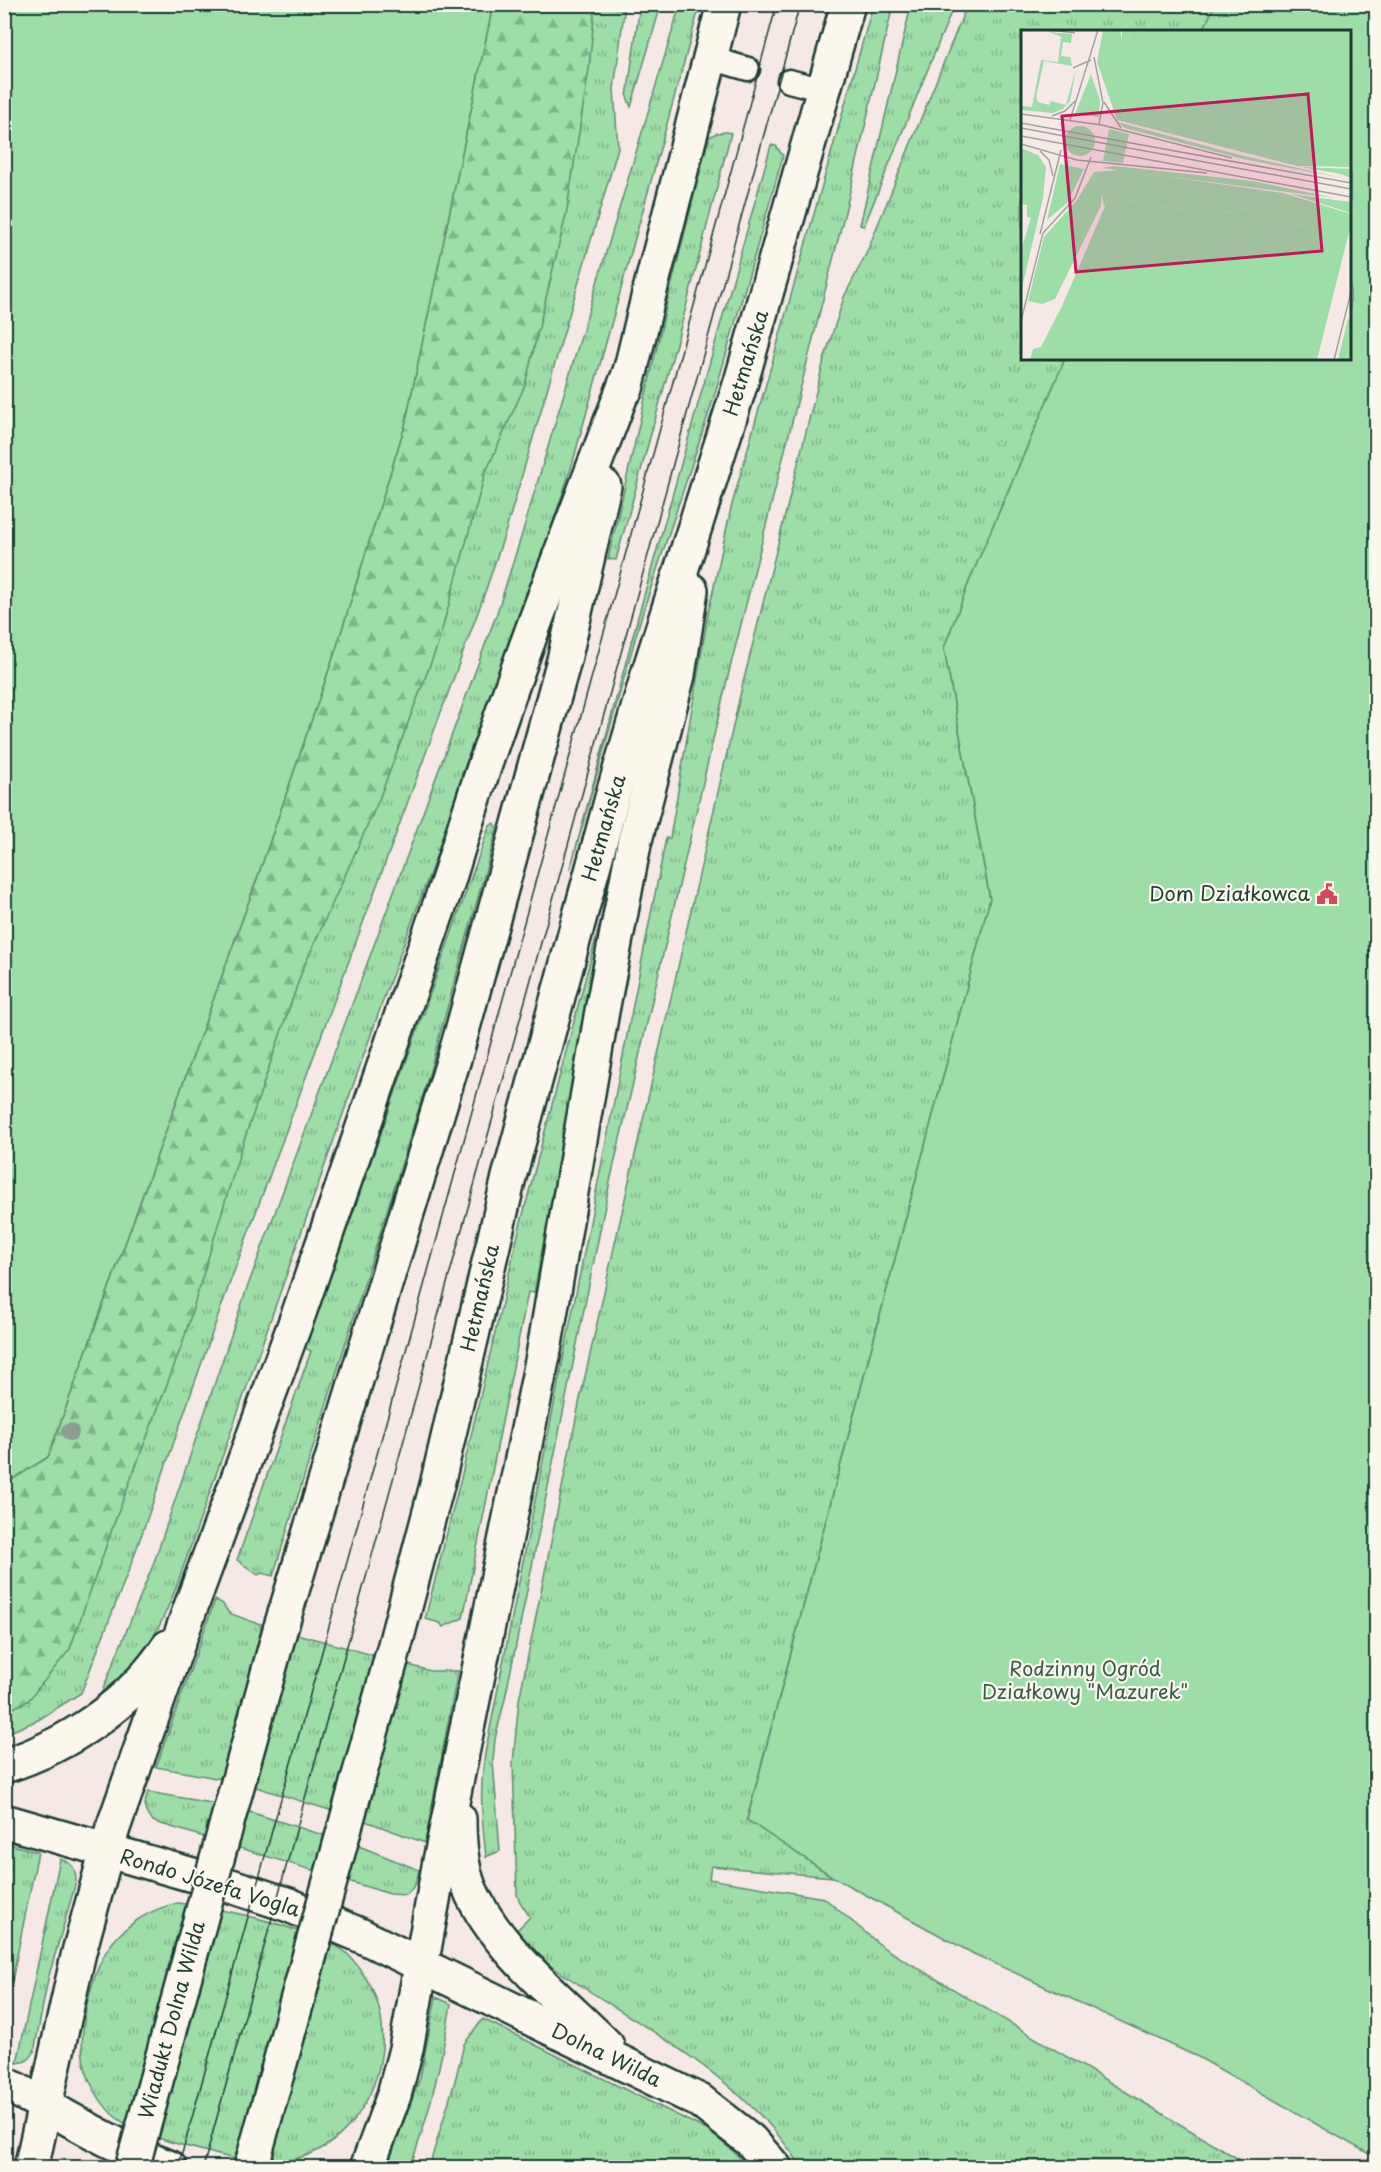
<svg xmlns="http://www.w3.org/2000/svg" width="1381" height="2172" font-family="'Playpen Sans',sans-serif">
<style>
.grass{fill:url(#grass-tufts);stroke:#5e8d6e;stroke-width:1.5}
.forest{fill:url(#forest-firs);stroke:#5e8d6e;stroke-width:1.5}
.garden{fill:#9cdda8;stroke:#5e8d6e;stroke-width:1.5}
.lines{fill:none;stroke-linecap:round;stroke-linejoin:round}
.lane-casing{stroke:#1f3d34;stroke-width:27}
.secondary-casing{stroke:#1f3d34;stroke-width:38}
.lane{stroke:#fbf7ec;stroke-width:22}
.secondary{stroke:#fbf7ec;stroke-width:33}
.tram{stroke:#1f3d34;stroke-width:1.5}
.secondary-bridge-casing{stroke:#1f3d34;stroke-width:38;stroke-linecap:butt}
.secondary-bridge{stroke:#fbf7ec;stroke-width:33}
.tree{fill:#8e9c90}
.labels{text-anchor:middle;stroke-width:4.5;stroke-linejoin:round;paint-order:stroke}
.street-label{font-size:20px;fill:#1f3d34;stroke:#fbf7ec}
.poi-label{font-size:20px;fill:#1f3d34;stroke:#fbf7ec;text-anchor:end}
.park-label{font-size:20px;fill:#385d4b;stroke:#fbf7ec}
.inset-road{fill:none;stroke:#a0a49e;stroke-width:1.5}
.view{fill:#c2185b;fill-opacity:0.15;stroke:#c2185b;stroke-width:3}
.inset-edge{fill:none;stroke:#1f3d34;stroke-width:3}
</style>
<defs>
<pattern id="grass-tufts" width="24" height="20" patternUnits="userSpaceOnUse" patternTransform="scale(1.5)"><rect width="24" height="20" fill="#9cdda8"/><path d="M3 7l-1-3M5 7V3M7 7l1-3M15 17l-1-3M17 17v-4M19 17l1-3" fill="none" stroke="#7fb48a"/></pattern>
<pattern id="forest-firs" width="22" height="20" patternUnits="userSpaceOnUse" patternTransform="scale(1.5)"><rect width="22" height="20" fill="#9cdda8"/><path d="M5 1l3.5 6h-7zM16 11l3.5 6h-7z" fill="#7fb48a"/></pattern>
</defs>
<rect width="100%" height="100%" fill="#f6e8e5"/>
<filter id="ink" filterUnits="userSpaceOnUse"><feTurbulence type="fractalNoise" baseFrequency=".0167" numOctaves="2"/><feDisplacementMap in="SourceGraphic" scale="12" xChannelSelector="R" yChannelSelector="G"/><feConvolveMatrix kernelMatrix="1 2 1 2 8 2 1 2 1" color-interpolation-filters="sRGB"/></filter>
<g filter="url(#ink)">
<g class="grass">
<polygon points="493,5 625,5 614,89 618,148 506,530 481,604 229,1285 133,1559 81,1693 38,1720 5,1734 5,1484 48,1457 259,873 336,649 405,425"/>
<polygon points="640,5 661,5 631,107 627,97"/>
<path d="M680 5H700L572 465 521 620 462 774 466 775 386 992 177 1585C165 1616 151 1648 128 1673 119 1682 109 1690 99 1699L153 1565 246 1291 498 610 522 534Z"/>
<path d="M873 5H893L848 200 726 684 609 1186 505 1699 495 1739 493 1761 500 1851 486 1857C482 1822 479 1789 485 1754L666 838H670L708 614 731 508Z"/>
<polygon points="911,5 954,5 864,226 860,225"/>
<path d="M967 5H1215L1203 31 1022 32V358L1065 359 971 577 944 648 990 899 747 1819 833 1877 711 1866 709 1879 824 1898 884 1948 1252 2167H802C789 2149 776 2130 759 2114 699 2053 621 2014 551 1966L538 1957 515 1932 530 1917 520 1902 517 1895 513 1762 519 1700 580 1399 627 1190 742 687 824 360 844 297 866 254Z"/>
<polygon points="726,132 731,133 681,326 616,560 608,559 667,303 709,137 717,133"/>
<polygon points="771,145 776,146 783,156 713,400 641,618 570,870 638,617"/>
<polygon points="494,823 497,829 424,1092 273,1576 262,1573 258,1575 237,1560 311,1351 305,1348 489,827"/>
<polygon points="615,866 585,1031 534,1293 528,1292 463,1618 443,1627 440,1623 425,1619 463,1470 520,1226"/>
<polygon points="215,1600 222,1603 229,1613 250,1621 430,1671 458,1671 425,1843 371,1823 243,1783 156,1767"/>
<path d="M148 1792 234 1807 364 1848 419 1870C417 1880 415 1888 406 1895L390 1894 155 1822C142 1814 144 1805 148 1792Z"/>
<polygon points="5,1843 38,1852 5,2015 4,1843"/>
<path d="M60 1859C73 1863 76 1869 76 1882L48 1979 34 2052C30 2060 26 2062 17 2063Z"/>
<path d="M178 1903C224 1909 266 1918 309 1935 320 1940 333 1943 343 1950 351 1956 358 1966 363 1974 406 2033 374 2132 305 2156 270 2168 238 2161 204 2151 176 2144 133 2133 112 2114 100 2102 89 2083 85 2067 76 2035 92 1967 113 1942 130 1921 152 1909 178 1903Z"/>
<path d="M436 1997 451 2004C442 2060 430 2114 410 2167H387L420 2078Z"/>
<polygon points="483,2019 707,2130 733,2151 748,2167 429,2167 455,2081 464,2044"/>
</g>
<polygon class="forest" points="493,5 595,5 589,69 566,215 525,385 485,474 438,644 378,802 302,971 240,1152 182,1345 116,1518 70,1649 28,1701 5,1712 5,1484 48,1457 259,873 336,649 405,425"/>
<g class="garden">
<polygon points="5,4 493,5 405,425 336,649 259,873 48,1457 5,1484"/>
<polygon points="1215,4 1376,5 1376,2158 1200,2058 974,1954 833,1877 747,1820 990,899 944,648 971,577 1065,359 1350,358 1350,32 1203,31"/>
</g>
<g class="lines">
<defs>
<g id="lane">
<polyline points="710,58 748,69"/>
<polyline points="789,81 824,90"/>
</g>
<g id="secondary">
<polyline points="626,389 648,298 724,4"/>
<polyline points="280,1630 459,1042 564,660 604,486"/>
<polyline points="391,1660 437,1485 509,1177 613,794 650,668 741,382 848,4"/>
<path d="M4 1766C68 1746 131 1703 168 1647"/>
<path d="M459 1819C459 1841 461 1866 469 1887 493 1946 562 2001 607 2046"/>
<polyline points="4,1821 231,1886 289,1905 362,1936 700,2101 750,2140 775,2168"/>
<path d="M4 2083C59 2112 112 2146 170 2168"/>
<path d="M31 2168 79 1952 113 1828 189 1612 300 1310 449 878C500 706 567 537 631 369"/>
<polyline points="367,2168 394,2095 406,2049 440,1861 543,1356 602,1011 634,844 678,675 691,590"/>
</g>
</defs>
<use href="#lane" class="lane-casing"/>
<use href="#secondary" class="secondary-casing"/>
<use href="#lane" class="lane"/>
<use href="#secondary" class="secondary"/>
<g class="tram">
<polyline points="178,2168 417,1311 777,4"/>
<polyline points="203,2168 800,4"/>
</g>
<defs>
<g id="secondary-bridge">
<polyline points="132,2168 280,1630"/>
<polyline points="251,2168 391,1660"/>
</g>
</defs>
<use href="#secondary-bridge" class="secondary-bridge-casing"/>
<use href="#secondary-bridge" class="secondary-bridge"/>
</g>
<circle class="tree" cx="70" cy="1432" r="9"/>
</g>
<defs>
<symbol id="civic-bare" viewBox="-9 -9 18 18"><path d="M-.6-6.5H3V-4.5H.6V-3L4-1V1h2V6H-6V1h2V-1L-.6-3ZM-1.2 2.5V6h2.4V2.5Z" fill="#d1495b" stroke="#fbf7ec" stroke-width="2.5" paint-order="stroke"/></symbol>
</defs>
<g fill-rule="evenodd">
<use href="#civic-bare" x="1312" y="879" width="30" height="30"/>
</g>
<g class="labels">
<g class="street-label">
<text transform="translate(746 363) rotate(-73)" y="7">Hetmańska</text>
<text transform="translate(604 828) rotate(-74)" y="7">Hetmańska</text>
<text transform="translate(480 1298) rotate(-77)" y="7">Hetmańska</text>
<text transform="translate(210 1883) rotate(17)" y="7">Rondo Józefa Vogla</text>
<text transform="translate(172 2020) rotate(-75)" y="7">Wiadukt Dolna Wilda</text>
<text transform="translate(606 2055) rotate(26)" y="7">Dolna Wilda</text>
</g>
<g class="poi-label">
<text x="1310" y="901">Dom Działkowca</text>
</g>
<g class="park-label">
<text x="1085" y="1676">Rodzinny Ogród<tspan x="1085" dy="23">Działkowy "Mazurek"</tspan></text>
</g>
</g>
<g transform="translate(1021 30)">
<rect width="330" height="330" fill="#f6e8e5"/>
<path d="M82 0H99L101 9V0H109L97 71 191 102 330 127V137L277 136 96 90 76 32ZM28 2 51 4 50 13 42 12 40 26 49 27 51 36 23 31 15 67 17 72 28 75 30 71 45 75 55 39 49 71 42 79 32 83 0 80V76L11 77 20 30 37 32 40 7ZM70 44 79 70 78 87 54 84ZM96 92 223 126 321 148 222 129 104 98ZM44 111a15 15 0 1 1 30 0a15 15 0 1 1-30 0ZM88 99 108 104 102 133 82 131ZM0 118 17 125 25 137 22 168 0 262V220L10 188 6 187V175L1 174 0 177ZM39 134 63 139 46 173 26 190ZM93 136 231 151 314 168 81 138ZM281 137 330 139V148L320 144ZM100 140 262 163 330 184V197L326 210 223 178 195 185 88 167 83 177 81 163 80 176 34 269 21 274 7 271 23 207 56 170 73 142ZM270 164 329 172 330 183Z" fill="#9cdda8"/>
<path d="M96 71 123 84 217 109 330 127V133L269 130 219 120 101 88 92 80ZM327 289H330V330H317Z" fill="#9cdda8"/>
<path d="M109 0H330V127L217 109 122 84 96 71ZM88 167 195 185 223 178 326 210 296 330H9L12 319 20 317 41 276Z" fill="#9cdda8"/>
<path class="inset-road" d="M29 0 54 3M73 27 82 73 78 94M52 38 70 30M83 72 100 98M0 84 81 95 211 128M31 86 44 81 54 71M49 90 77 0M0 93 330 153M0 98 330 159M0 106 330 167M0 114 56 130 186 143M19 121 28 130 32 146M19 204 40 120M0 291 22 203 54 168 70 127M313 330 330 262"/>
<path class="view" d="M287 64 301 221 55 242 41 86Z"/>
<rect width="330" height="330" class="inset-edge"/>
</g>
<rect width="1381" height="2172" fill="none" stroke="#fbf7ec" stroke-width="24"/>
<rect x="12" y="12" width="1357" height="2148" fill="none" stroke="#1f3d34" stroke-width="2" filter="url(#ink)"/>
</svg>
